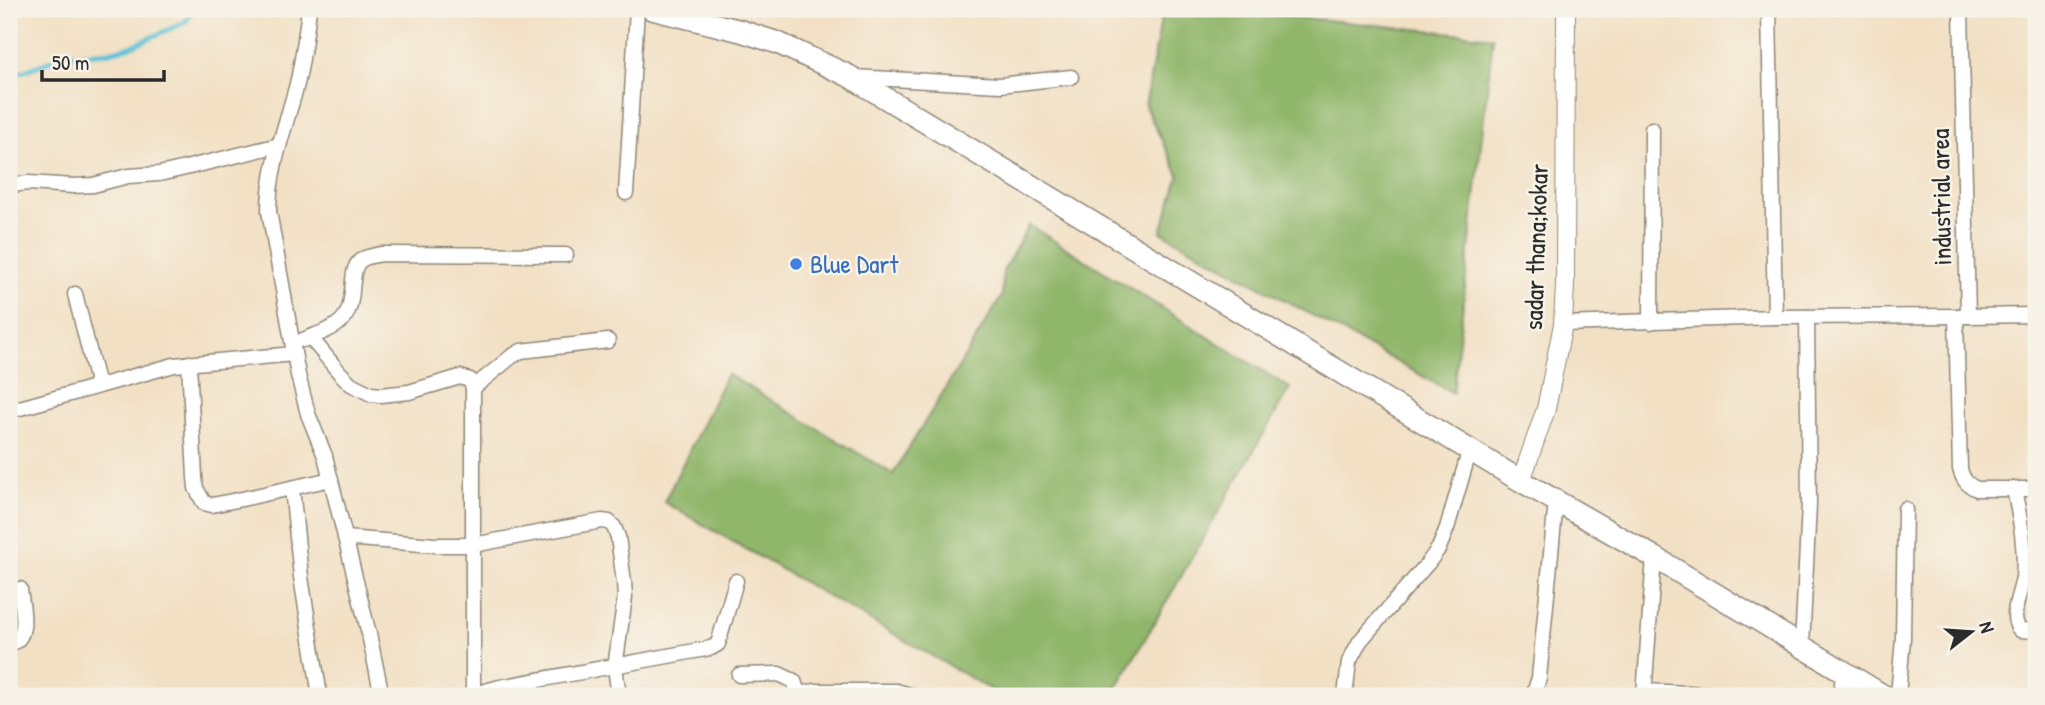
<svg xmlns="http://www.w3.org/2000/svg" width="2045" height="705" font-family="'Patrick Hand',sans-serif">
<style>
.forest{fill:#90b66b;stroke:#5e704b;stroke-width:2}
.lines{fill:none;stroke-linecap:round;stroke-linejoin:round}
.stream{stroke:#58c1d5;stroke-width:5}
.minor-casing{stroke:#8e8678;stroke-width:17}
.tertiary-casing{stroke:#8e8678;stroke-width:20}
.secondary-casing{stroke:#8e8678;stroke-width:24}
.minor{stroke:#fff;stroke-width:14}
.tertiary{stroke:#fff;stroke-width:18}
.secondary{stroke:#fff;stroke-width:21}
.shop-dot{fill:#3f7fe0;stroke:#f7f3e8;stroke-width:2.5}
.labels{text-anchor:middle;stroke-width:5;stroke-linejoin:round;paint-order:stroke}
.street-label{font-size:26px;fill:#2b2b2b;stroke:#f7f3e8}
.shop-label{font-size:26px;fill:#366cbe;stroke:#f7f3e8;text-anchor:start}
</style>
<rect width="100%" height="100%" fill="#f7f3e8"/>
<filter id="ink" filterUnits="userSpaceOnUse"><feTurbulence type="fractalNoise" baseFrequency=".0143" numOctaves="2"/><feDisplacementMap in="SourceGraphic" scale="14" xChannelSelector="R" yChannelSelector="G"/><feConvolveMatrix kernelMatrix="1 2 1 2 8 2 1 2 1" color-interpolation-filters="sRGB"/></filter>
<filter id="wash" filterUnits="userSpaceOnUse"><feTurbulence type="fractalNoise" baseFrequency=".00686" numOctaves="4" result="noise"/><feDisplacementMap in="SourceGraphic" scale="28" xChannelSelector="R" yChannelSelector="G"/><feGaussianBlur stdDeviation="1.57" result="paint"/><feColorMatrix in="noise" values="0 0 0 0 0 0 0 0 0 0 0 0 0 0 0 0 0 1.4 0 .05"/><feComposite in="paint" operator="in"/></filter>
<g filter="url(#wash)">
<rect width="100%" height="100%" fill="#f2e0c4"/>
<g class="forest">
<polygon points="1163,9 1216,9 1493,37 1453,393 1161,232 1179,175 1145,106"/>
<polygon points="1029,225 1290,388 1112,696 1002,696 664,502 727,374 893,474 1002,296 1003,271"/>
</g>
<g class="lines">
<polyline class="stream" points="9,77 63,56 109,52 132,46 185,22 195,9"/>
</g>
</g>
<g filter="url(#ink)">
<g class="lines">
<defs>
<g id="minor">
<path d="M309 9C306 34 303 59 297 84 286 126 269 167 269 211L298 375 308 414 325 456 369 634 382 696"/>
<polyline points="1769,9 1775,317"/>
<polyline points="1961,9 1968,316 2036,315"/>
<polyline points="854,77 1000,85 1071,77"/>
<polyline points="9,185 29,183 73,186 93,185 128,176 159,174 177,170 279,145"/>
<polyline points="626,193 637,9"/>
<polyline points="75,294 98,386"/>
<path d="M1956 316 1960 469C1963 480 1967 485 1977 489H2036"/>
<polyline points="1651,322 1652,129"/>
<polyline points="1563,324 1775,317 1968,316"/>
<polyline points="310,337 339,372 351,384 371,394 381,395 409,392 460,377 470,380 473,388 473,696"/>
<path d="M303 340C315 335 330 331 339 323 359 308 347 271 360 261 365 256 374 256 381 254L566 255"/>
<polyline points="189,363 195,477 196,488 204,503 212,505 242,499 331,479"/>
<polyline points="473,388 511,357 521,351 608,341"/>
<polyline points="9,411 174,365 294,354"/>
<polyline points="292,488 301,577 320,696"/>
<path d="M2014 489C2020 519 2026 547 2023 577 2021 593 2008 617 2020 630L2036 631"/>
<polyline points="345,538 435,545 473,545 602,521 609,522 614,527 618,537 624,582 625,597 615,667 619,696"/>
<path d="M9 644C31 639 22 607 20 589"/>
<polyline points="1802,646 1809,505 1807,317"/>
<polyline points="739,675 779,674 794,681 799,696"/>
<polyline points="1644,691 1710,694 1715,696"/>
<polyline points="478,696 485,691 500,687 711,648 718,644 736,581"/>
<polyline points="802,696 804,693 816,691 896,691 913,696"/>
<polyline points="1345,696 1349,662 1360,641 1428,563 1439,548 1447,528 1470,449"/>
<polyline points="1533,696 1539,678 1556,501"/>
<polyline points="1644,696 1654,557"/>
<polyline points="1841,696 1843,672"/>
<polyline points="1898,696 1903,638 1905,509"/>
</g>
<polyline id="tertiary" points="1521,481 1546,409 1563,324 1565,285 1566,9"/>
<polyline id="secondary" points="652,9 741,31 778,43 849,76 1521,481 1654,557 1884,696"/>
</defs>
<use href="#minor" class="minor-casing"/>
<use href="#tertiary" class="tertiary-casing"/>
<use href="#secondary" class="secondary-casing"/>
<use href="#minor" class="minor"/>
<use href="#tertiary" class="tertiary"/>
<use href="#secondary" class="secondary"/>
</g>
</g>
<circle class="shop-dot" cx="796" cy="264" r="7"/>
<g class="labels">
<g class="street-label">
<text transform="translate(1941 197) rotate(-91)" y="9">industrial area</text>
<text transform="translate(1536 247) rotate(-88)" y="9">sadar thana;kokar</text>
</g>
<g class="shop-label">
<text x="810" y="273">Blue Dart</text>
</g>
</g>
<rect width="2045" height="705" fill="none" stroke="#f7f3e8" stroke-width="35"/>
<g transform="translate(1971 632) rotate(73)" stroke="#f7f3e8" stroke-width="5" paint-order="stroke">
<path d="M0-5L12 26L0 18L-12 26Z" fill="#2b2b2b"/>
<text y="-10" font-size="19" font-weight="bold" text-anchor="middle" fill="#2b2b2b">N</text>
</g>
<path d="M42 70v10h122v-10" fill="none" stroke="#2b2b2b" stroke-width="3.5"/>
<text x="52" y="70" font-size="21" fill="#2b2b2b" stroke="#f7f3e8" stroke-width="5" paint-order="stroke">50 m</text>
</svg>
